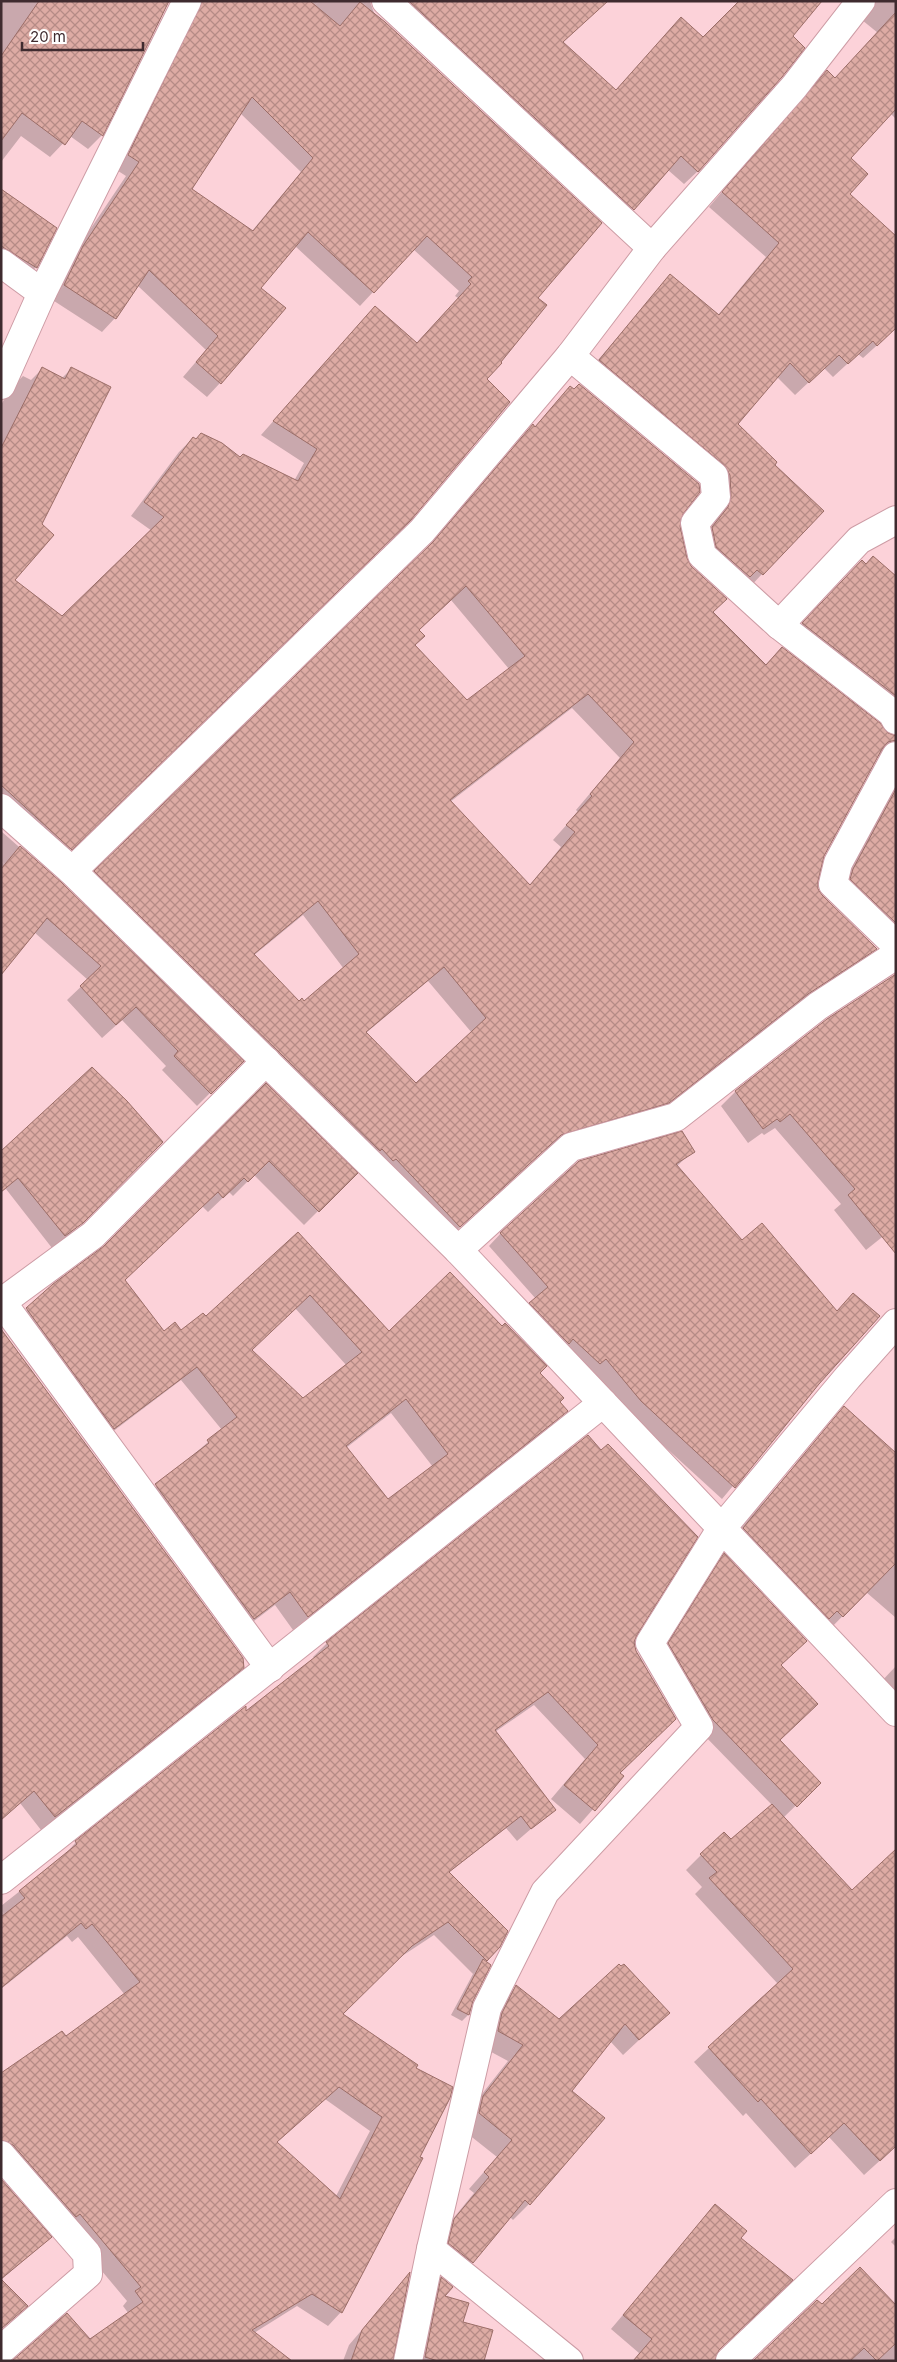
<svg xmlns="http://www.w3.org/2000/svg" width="897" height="2362" font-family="Inter,sans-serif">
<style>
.shadow{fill:#0003;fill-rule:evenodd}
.building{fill:url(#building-cross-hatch);stroke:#9b6d67;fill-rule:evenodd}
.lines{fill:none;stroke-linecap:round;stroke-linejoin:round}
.minor-casing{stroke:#cd9ca5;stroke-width:30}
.minor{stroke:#fff;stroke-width:28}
</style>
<defs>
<pattern id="building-cross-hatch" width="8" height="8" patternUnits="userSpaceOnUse" patternTransform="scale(1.25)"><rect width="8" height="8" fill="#ddaba4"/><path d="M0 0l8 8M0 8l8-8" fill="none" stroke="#b58b86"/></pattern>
</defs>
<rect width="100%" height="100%" fill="#fcd2d9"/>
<g class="shadow">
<polygon points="1,1 168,1 102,135 88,149 70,136 50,157 21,136 1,162"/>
<path d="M181 1H370L374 13 600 223 537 298 485 379 395 534 57 862 1 813V405L10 389 23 376 31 380 42 369 61 379 71 369 14 580 62 617 152 531 131 516 179 452 193 438 294 481 304 463 261 435 362 321 416 344 458 298 455 296 459 291 413 249 360 306 295 246 259 288 220 383 207 397 183 377 206 350 137 285 115 318 102 332 51 299 69 261 126 176 115 169ZM240 113 301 172 252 231 190 190Z"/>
<polygon points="380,1 605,1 562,43 615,91 668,33 703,39 791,36 698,171 684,184 668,170 619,222"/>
<polygon points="855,1 896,1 896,119 890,113 849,158 848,194 896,328 863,358 858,354 833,377 824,368 795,395 777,377 737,425 762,574 749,588 699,542 715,522 718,511 716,489 586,374 670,276 718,315 766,257 709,207 813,85 827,72 835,80 878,33 862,20"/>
<polygon points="1,191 36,267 23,281 1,267"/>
<path d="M570 387 681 513 678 526 686 559 711 612 765 665 782 649 887 734 896 737V766L888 757 877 755 823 855 817 880V888L821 896 875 949 861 963 792 1008 653 1117 545 1150 445 1241 81 887 420 556 518 441 533 426 534 428ZM451 600 509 669 467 702 414 646 418 631ZM572 708 620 758 576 810 578 812 553 840 561 847 529 886 450 802ZM303 915 344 969 304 1003H299L253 956ZM428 981 472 1033 416 1085 366 1033Z"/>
<polygon points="865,565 896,576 896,732 789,639 847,576"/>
<polygon points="896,778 896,955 836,894"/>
<polygon points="1,831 60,883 242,1061 197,1106 162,1070 166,1066 122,1020 102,1038 67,1000 88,980 34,932 1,973"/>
<polygon points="896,975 896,1226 866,1250 834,1210 841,1204 775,1128 764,1135 762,1133 748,1143 721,1106 736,1091"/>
<path d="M266 1085 356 1173 304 1225 254 1175 233 1196 229 1192 208 1212 202 1206 124 1280 164 1332H181L206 1318 298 1234 389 1333 538 1373 566 1411 552 1425 293 1630 275 1605 238 1633 141 1500 222 1430 181 1380 99 1442 12 1324 54 1285 105 1247ZM295 1308 347 1366 303 1400 251 1350ZM391 1413 433 1467 388 1501 346 1448Z"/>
<polygon points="162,1142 69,1235 52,1248 6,1189 1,1192 1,1153"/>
<polygon points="693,1151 677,1166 818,1384 722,1499 629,1414 592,1370 587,1375 518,1316 536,1299 489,1246 501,1233"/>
<polygon points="1,1330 242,1667 228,1681 41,1830 20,1803 1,1820"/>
<polygon points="844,1408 896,1455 896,1618 866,1592 830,1629 730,1541"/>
<path d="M588 1437 636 1634 619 1773 622 1776 580 1824 551 1799 585 1759 534 1705 495 1732 554 1809 517 1841 506 1828 448 1873 499 1947 484 1961 468 2015 462 2021 451 2015 473 1974 434 1935 396 1960 341 2014 416 2065 341 2312 328 2326 297 2306 254 2333 90 2341 129 2314 123 2306 127 2301 65 2227 1 2161V2074L66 2038 125 1995 78 1937 72 1942 67 1936 1 1989V1906L63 1857 76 1842 244 1709 245 1714 315 1659 313 1657 327 1643ZM325 2099 370 2131 336 2196 276 2143Z"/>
<polygon points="724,1555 780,1665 778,1740 819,1783 783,1818 896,2146 864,2175 829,2137 795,2168 746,2113 743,2116 694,2062 778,1984 695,1894 702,1887 686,1870 701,1855 731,1841 773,1806 701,1732 657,1656 713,1567"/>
<polygon points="896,1666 896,1700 879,1684"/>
<polygon points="516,1987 559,2021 668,2013 623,2055 610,2041 570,2091 529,2204 513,2220 510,2217 456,2278 438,2237 474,2193 469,2189 497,2157 463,2130 467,2113 508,2061 482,2047 500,2002"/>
<polygon points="1,2181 50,2237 1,2280"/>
<polygon points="715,2206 739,2238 714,2361 633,2361 639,2353 611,2329"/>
<polygon points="896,2237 896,2247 891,2242"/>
<polygon points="408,2276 392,2361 343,2361 349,2345"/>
<polygon points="441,2279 443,2297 461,2322 483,2361 414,2361 428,2292"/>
<polygon points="822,2305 896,2307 896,2361 755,2361"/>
</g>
<g class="building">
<polygon points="39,1 169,1 103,136 82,121 65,145 22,113 1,141 1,56"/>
<path d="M202 1H310L340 26 360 2 385 22 602 223 538 298 547 305 501 362 502 363 487 379 510 402 411 520 72 850 1 785V448L42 367 65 379 71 367 111 387 42 524 54 535 15 580 62 616 164 517 144 502 193 437 196 439 201 433 222 443 240 457 243 454 298 481 317 449 273 421 375 306 417 343 471 284 468 281 472 277 427 236 374 293 308 232 261 288 286 308 221 384 196 362 218 336 149 270 116 319 64 285 83 246 139 162 128 155ZM252 97 313 158 253 231 192 189Z"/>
<polygon points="409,1 608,1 563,42 616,90 681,17 703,37 739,1 822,1 793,36 805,48 782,77 698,172 681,156 634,210"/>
<polygon points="896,12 896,109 851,158 868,174 850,194 896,236 896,328 877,346 873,341 848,364 839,355 809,383 790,363 738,424 777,462 775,465 824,511 763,575 757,570 750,577 716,547 712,527 728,507 731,496 730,475 724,465 599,360 670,274 719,315 779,243 722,192 827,70 835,78"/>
<polygon points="1,189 57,228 37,268 1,246"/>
<path d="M579 384 699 484 700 492 683 514 680 526 687 558 691 566 727 599 713 612 766 665 782 647 880 723 888 733 896 736V740L888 742 882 749 824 856 818 881V889L822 895 877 949 808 994 669 1103 561 1135 460 1227 396 1159 393 1161 382 1149 380 1151 94 871 433 542 533 424 535 427 570 386 574 389ZM466 586 525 656 467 700 415 645 425 636 419 630ZM588 694 634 742 590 794 592 796 566 825 575 832 530 885 450 800ZM318 901 359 954 304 1001 302 998 299 1001 254 954ZM444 967 486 1018 416 1083 366 1032Z"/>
<polygon points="873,556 896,576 896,696 802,623 862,560 866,564"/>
<polygon points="896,789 896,923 850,879 853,869"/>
<polygon points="20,846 61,882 244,1061 211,1094 174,1056 178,1051 136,1007 116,1025 80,986 101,966 47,918 1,975 1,869"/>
<polygon points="896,974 896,1254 848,1195 855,1189 790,1114 780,1122 777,1119 763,1129 735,1091 827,1019"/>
<polygon points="92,1067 127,1101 163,1142 83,1223 65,1236 18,1178 1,1192 1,1151"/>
<path d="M266 1083 358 1173 319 1212 269 1161 248 1182 244 1178 223 1198 218 1192 125 1280 164 1331 175 1322 181 1330 203 1313 206 1316 298 1232 389 1331 450 1272 502 1326 505 1323 547 1366 540 1373 564 1398 560 1402 568 1411 308 1617 290 1592 254 1619 155 1484 209 1443 207 1440 237 1417 197 1367 114 1429 26 1308 53 1284 104 1246ZM310 1295 362 1352 303 1398 252 1350ZM406 1399 448 1454 388 1499 346 1446Z"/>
<polygon points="682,1131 695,1152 676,1164 742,1240 762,1223 837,1311 853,1293 880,1316 819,1384 735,1488 641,1401 606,1359 600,1364 573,1339 569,1344 529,1303 548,1287 500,1233 579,1161"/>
<polygon points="1,1329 243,1658 244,1668 55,1817 34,1791 1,1820"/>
<polygon points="844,1406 896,1453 896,1563 843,1617 837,1611 829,1619 743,1528"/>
<path d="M588 1435 601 1450 608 1444 698 1537 637 1635 634 1642 636 1651 676 1719 620 1773 624 1776 595 1811 564 1785 598 1745 548 1692 495 1730 556 1810 531 1829 521 1816 449 1872 508 1931 500 1947 487 1961 448 1922 412 1946 343 2014 418 2065 416 2068 453 2087 450 2098 420 2157 423 2158 342 2313 312 2294 252 2330 292 2361H12L67 2313 90 2339 143 2302 135 2291 141 2287 80 2214 76 2217 13 2145 1 2140V2073L62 2031 66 2036 140 1982 92 1924 86 1929 81 1923 1 1988V1917L25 1898 19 1891 77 1844 75 1841 246 1706V1711L329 1646 326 1642ZM339 2087 382 2117 340 2199 277 2142Z"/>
<polygon points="724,1553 807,1641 781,1665 818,1704 780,1740 821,1783 797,1807 713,1720 668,1643"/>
<polygon points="772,1804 852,1890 896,1849 896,2146 880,2161 844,2123 811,2154 761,2099 758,2102 708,2047 793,1969 709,1878 717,1872 700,1854 724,1832 731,1839"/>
<polygon points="483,1959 491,1965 473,2001 469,2015 457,2009"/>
<polygon points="619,1964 621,1966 624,1964 670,2013 639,2040 625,2024 572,2091 605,2118 530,2205 525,2200 473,2263 448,2243 454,2219 489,2177 484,2172 512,2140 479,2113 483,2096 523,2045 498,2031 502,2013 516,1985 559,2019"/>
<polygon points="1,2179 52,2237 1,2279"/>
<polygon points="715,2204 747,2231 741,2238 793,2280 719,2350 715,2361 633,2361 652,2339 623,2315"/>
<polygon points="860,2267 896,2305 896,2343 877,2361 864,2348 850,2361 753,2361 817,2300 822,2304"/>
<polygon points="410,2272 393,2361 351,2361 362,2330"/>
<polygon points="441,2277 453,2287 445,2296 469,2303 463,2322 493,2330 484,2361 438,2361 425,2357"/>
<polygon points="1,2279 28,2306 1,2329"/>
</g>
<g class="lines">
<defs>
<g id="minor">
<polyline points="386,1 652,248"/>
<polyline points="1,263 42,293"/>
<polyline points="570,356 714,476 716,497 695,523 702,555 779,625 892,713 896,720"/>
<polyline points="1,385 42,293 187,1"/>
<polyline points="779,625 859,540 896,520"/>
<polyline points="896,756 838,863 833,884 896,945"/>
<polyline points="1,808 72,871 458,1250 896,1712"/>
<polyline points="72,871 422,531 570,356 652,248 794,87 861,1"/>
<polyline points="458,1250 571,1147 676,1117 818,1006 896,955"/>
<polyline points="1,1301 270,1668"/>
<polyline points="2,1302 93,1235 266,1061"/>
<polyline points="1,1880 603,1403"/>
<polyline points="1,2155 87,2254 88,2274 1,2350"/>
<polyline points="431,2249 569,2361"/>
<polyline points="408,2361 431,2249 487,2008 545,1892 699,1727 650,1643 721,1529 848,1377 896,1323"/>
<polyline points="730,2361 896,2203"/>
</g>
</defs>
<use href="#minor" class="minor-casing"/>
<use href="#minor" class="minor"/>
</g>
<rect width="897" height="2362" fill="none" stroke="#3f2b2f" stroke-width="5"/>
<path d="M22 42v8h121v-8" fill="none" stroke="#3f2b2f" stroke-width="2.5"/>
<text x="30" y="42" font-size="15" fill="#3f2b2f" stroke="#ffffff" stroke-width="4" paint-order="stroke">20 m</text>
</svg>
